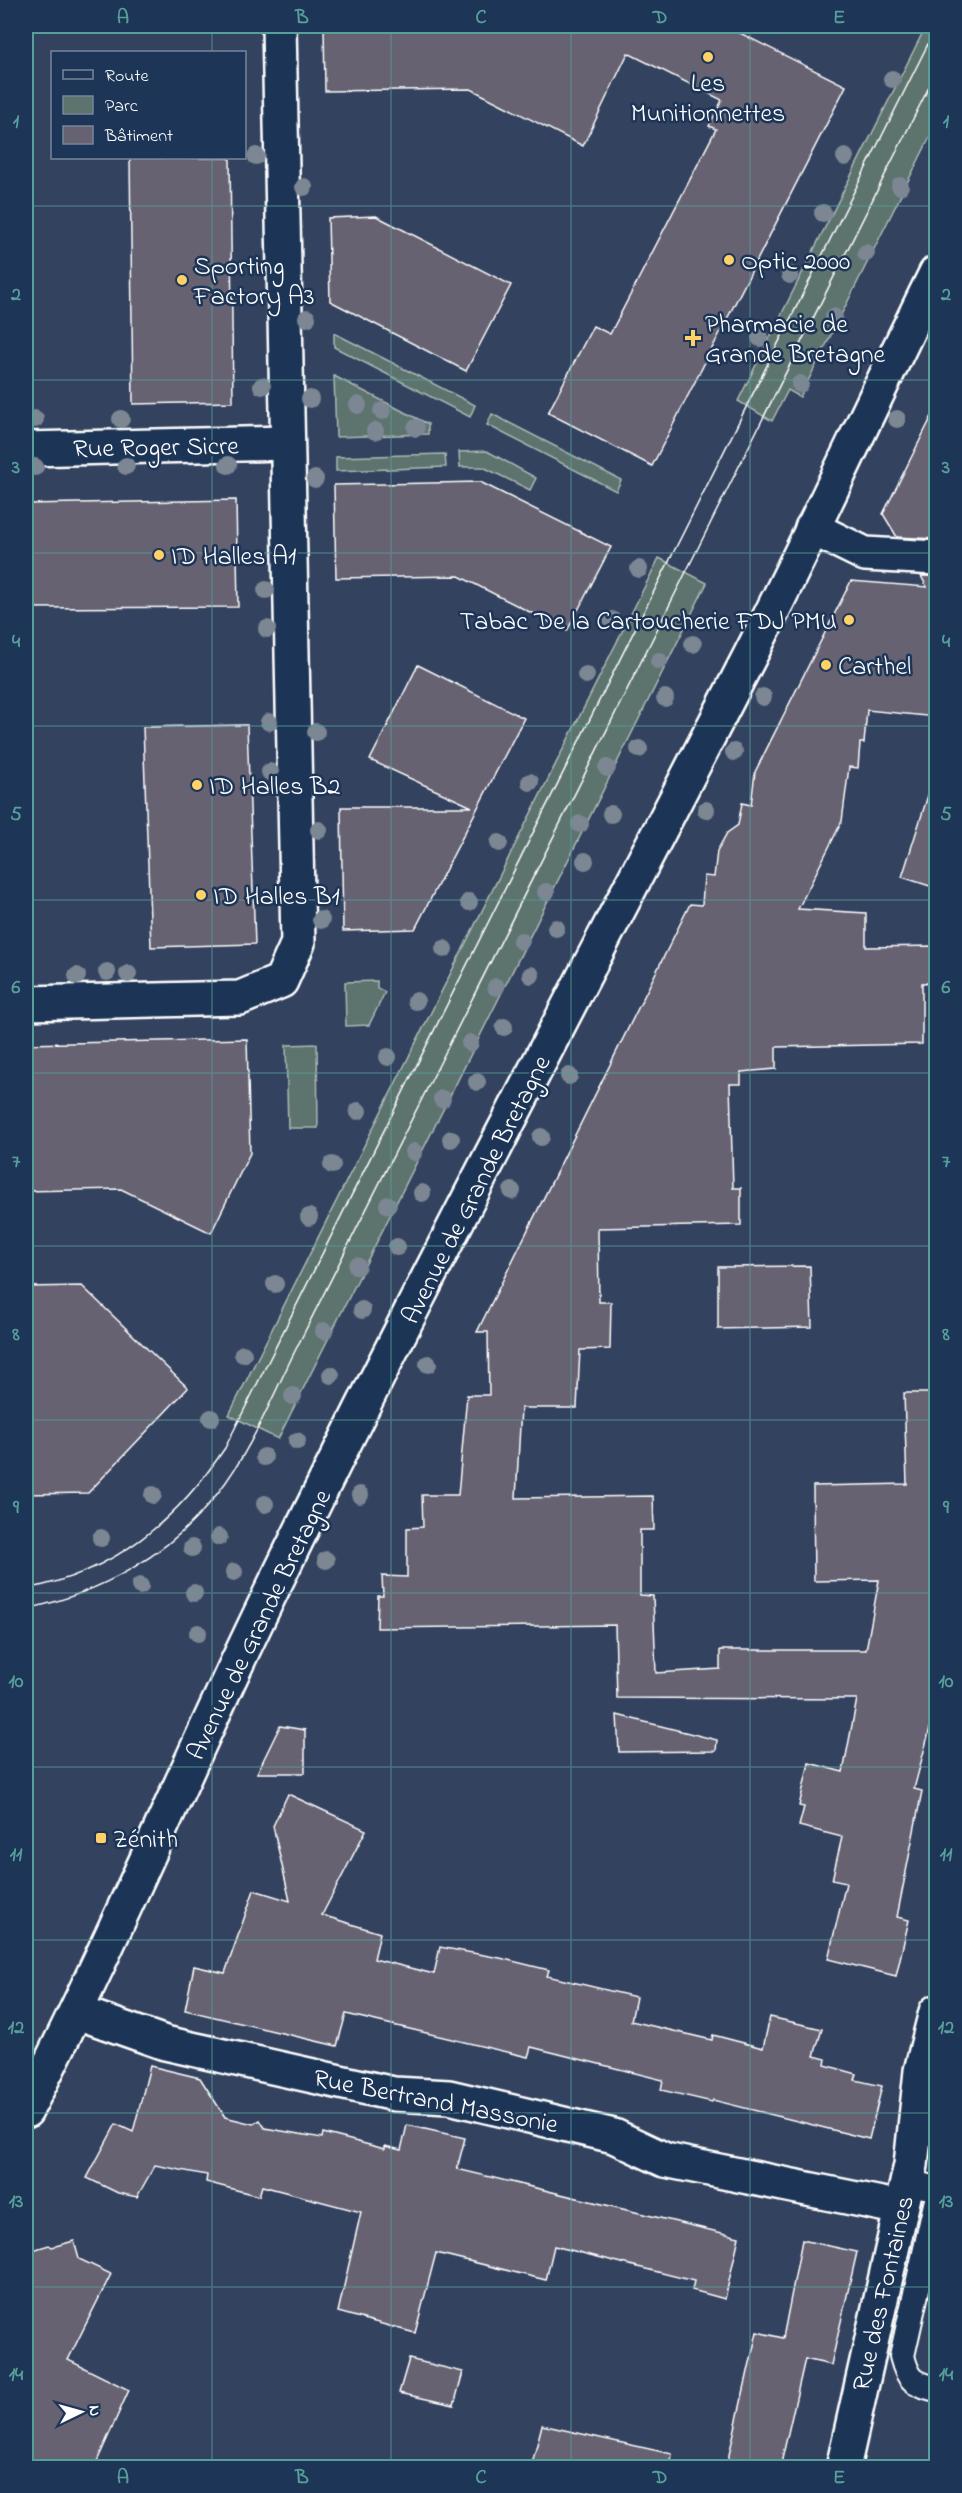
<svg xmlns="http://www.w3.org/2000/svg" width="962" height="2493" font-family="'Indie Flower',sans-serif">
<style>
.green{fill:#5d736e;stroke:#aeb9b6;stroke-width:1.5}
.building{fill:#666272;stroke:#fff;stroke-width:1.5}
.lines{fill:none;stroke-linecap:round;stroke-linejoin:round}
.lane-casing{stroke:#fff;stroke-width:28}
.street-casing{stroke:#fff;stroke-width:38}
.secondary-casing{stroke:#fff;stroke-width:38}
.lane{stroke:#1d3557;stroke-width:24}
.street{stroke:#1d3557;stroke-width:33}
.secondary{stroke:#1d3557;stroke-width:33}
.tram{stroke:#fff;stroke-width:1.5}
.tree{fill:#7b8793}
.grid{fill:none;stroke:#579f9a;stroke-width:1.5;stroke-opacity:0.55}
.poi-dot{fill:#ffd166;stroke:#1d3557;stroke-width:2}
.labels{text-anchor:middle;stroke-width:5;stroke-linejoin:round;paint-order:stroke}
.poi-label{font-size:26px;fill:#fff;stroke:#1d3557;text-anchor:start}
.street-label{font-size:26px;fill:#fff;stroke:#1d3557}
.neatline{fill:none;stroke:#579f9a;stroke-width:2}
.grid-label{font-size:20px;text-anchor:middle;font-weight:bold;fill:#579f9a}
</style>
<rect width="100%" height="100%" fill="#33425f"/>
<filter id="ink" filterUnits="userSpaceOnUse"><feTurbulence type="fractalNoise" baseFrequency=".0167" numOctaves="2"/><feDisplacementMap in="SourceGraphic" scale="12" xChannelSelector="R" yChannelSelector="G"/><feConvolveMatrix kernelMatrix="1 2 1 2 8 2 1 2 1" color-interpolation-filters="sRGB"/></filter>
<g filter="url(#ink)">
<g class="green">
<polygon points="926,26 936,26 936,125 800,397 788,390 772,421 738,401"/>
<polygon points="334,333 475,405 470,417 334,347"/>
<polygon points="334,376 428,424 428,434 336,437"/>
<polygon points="492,414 621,480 616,491 487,425"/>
<polygon points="487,451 536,478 530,490 483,467 460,467 459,452"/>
<polygon points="445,454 446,467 336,471 336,457"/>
<polygon points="659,558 707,583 278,1439 229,1415"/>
<polygon points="377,981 377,988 385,992 369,1025 346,1026 345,982"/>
<polygon points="317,1044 318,1128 288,1128 286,1045"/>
</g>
<g class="building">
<polygon points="324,26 726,26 846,86 652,466 548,413 593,326 610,334 716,129 709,126 722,100 628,53 583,146 471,89 325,91"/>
<polygon points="130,158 230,158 233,402 133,404"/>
<polygon points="376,216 511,285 466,371 330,301 328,218"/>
<polygon points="936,408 936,539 897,537 883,514"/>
<polygon points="480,482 611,547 567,631 459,576 336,578 334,485"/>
<polygon points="236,500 238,607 26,608 26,504"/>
<polygon points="921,576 936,576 936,717 867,710 864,743 860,743 858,768 849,767 842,821 798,909 866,913 866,947 936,946 936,982 922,983 922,1044 776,1047 776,1069 741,1072 741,1084 730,1084 733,1188 741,1188 741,1225 598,1228 599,1302 611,1302 610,1349 580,1350 577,1408 521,1408 516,1498 653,1496 654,1530 640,1530 640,1595 653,1596 656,1673 720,1669 720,1650 866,1650 879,1580 814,1581 813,1486 907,1484 904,1393 936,1393 936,1728 930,1728 914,1789 922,1791 897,1917 909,1920 896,1976 828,1959 846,1883 832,1880 842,1837 799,1826 804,1807 799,1806 809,1763 843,1772 857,1699 617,1698 615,1625 377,1628 378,1596 383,1596 382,1576 407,1577 407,1528 423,1527 422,1495 458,1495 467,1395 489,1395 488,1332 477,1332 690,904 702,905 704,876 714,877 717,851 727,833 738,825 742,803 751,805 755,772 851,581 927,587"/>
<polygon points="418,665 524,718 415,929 343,931 341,807 472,807 370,760"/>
<polygon points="247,725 255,944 151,947 143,727"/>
<polygon points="930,789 936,790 936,888 902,877"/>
<polygon points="247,1039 250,1153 211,1233 121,1189 26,1191 26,1044"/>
<polygon points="810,1266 812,1327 718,1329 718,1267"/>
<polygon points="82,1286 188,1388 88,1493 26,1494 26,1287"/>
<polygon points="617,1715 717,1740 716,1751 619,1752"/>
<polygon points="280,1726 305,1730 305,1773 257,1773"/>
<polygon points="288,1794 366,1830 322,1915 380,1933 374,1959 434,1974 440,1947 500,1958 549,1970 547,1976 636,1997 631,2021 712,2040 713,2035 763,2048 770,2017 822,2029 814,2056 826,2059 825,2065 857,2074 855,2080 882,2086 869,2139 713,2100 712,2102 661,2090 663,2080 531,2047 528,2057 346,2014 337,2046 185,2010 194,1966 225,1973 254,1890 290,1901 273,1826"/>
<polygon points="150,2066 200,2078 225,2117 253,2124 260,2120 265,2128 322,2138 323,2133 385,2149 385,2146 401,2150 407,2125 465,2138 457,2169 739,2237 725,2299 692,2290 694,2281 554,2246 546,2280 436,2253 415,2333 338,2312 361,2212 262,2186 259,2196 206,2182 207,2175 155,2165 137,2197 118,2193 87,2178 116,2124 133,2132"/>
<polygon points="802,2240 857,2252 831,2365 805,2359 780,2468 726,2468 757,2332 783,2338"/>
<polygon points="74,2241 79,2259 111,2274 68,2360 129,2390 94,2468 26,2468 26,2252 49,2245 52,2247"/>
<polygon points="409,2359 463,2372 454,2405 399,2393"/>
<polygon points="542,2425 672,2454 670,2468 531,2468"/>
</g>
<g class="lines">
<defs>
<g id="lane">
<polyline points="907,2183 936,2188"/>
<path d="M936 2204 902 2356C908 2380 913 2383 936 2389"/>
</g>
<g id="street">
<polyline points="26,449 286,443"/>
<polyline points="812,528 865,554 936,558"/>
<polyline points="26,1003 240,998 281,981 298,943 279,26"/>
<polyline points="77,2012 165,2043 394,2094 449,2097 614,2136 665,2160 901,2208"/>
<polyline points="843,2468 911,2165 921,2071 936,2012"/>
</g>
<path id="secondary" d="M26 2111C113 1943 185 1768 268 1598 424 1277 593 962 756 644 818 521 875 396 936 273"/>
</defs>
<use href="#lane" class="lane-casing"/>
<use href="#street" class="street-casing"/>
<use href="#secondary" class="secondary-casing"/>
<use href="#lane" class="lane"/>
<use href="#street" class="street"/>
<use href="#secondary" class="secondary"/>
<g class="tram">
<path d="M26 1589C115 1572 175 1522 225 1448L936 28"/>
<path d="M26 1609C101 1593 170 1555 217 1494 251 1451 272 1397 296 1349 346 1251 395 1153 444 1055 608 728 772 400 936 73"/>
</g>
</g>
<g class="tree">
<circle cx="892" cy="79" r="9"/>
<circle cx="256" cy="156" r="9"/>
<circle cx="845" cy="157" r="9"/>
<circle cx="900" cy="186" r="9"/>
<circle cx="304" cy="187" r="9"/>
<circle cx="823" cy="213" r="9"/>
<circle cx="866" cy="253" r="9"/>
<circle cx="790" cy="275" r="9"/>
<circle cx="834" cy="317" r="9"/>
<circle cx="307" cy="318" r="9"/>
<circle cx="760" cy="338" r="9"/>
<circle cx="800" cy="384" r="9"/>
<circle cx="262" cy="386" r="9"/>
<circle cx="310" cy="399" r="9"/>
<circle cx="358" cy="405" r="9"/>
<circle cx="382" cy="411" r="9"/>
<circle cx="35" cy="419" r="9"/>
<circle cx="121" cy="419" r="9"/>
<circle cx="897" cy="419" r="9"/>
<circle cx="416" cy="428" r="9"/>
<circle cx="375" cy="431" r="9"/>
<circle cx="228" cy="465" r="9"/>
<circle cx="126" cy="466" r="9"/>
<circle cx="35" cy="467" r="9"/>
<circle cx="315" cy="479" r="9"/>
<circle cx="639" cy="569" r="9"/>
<circle cx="266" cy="590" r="9"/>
<circle cx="612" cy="620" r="9"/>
<circle cx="267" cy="629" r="9"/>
<circle cx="693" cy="644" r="9"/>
<circle cx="659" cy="661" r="9"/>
<circle cx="586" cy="675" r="9"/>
<circle cx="763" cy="697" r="9"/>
<circle cx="665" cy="698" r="9"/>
<circle cx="269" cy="722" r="9"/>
<circle cx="316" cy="732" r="9"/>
<circle cx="639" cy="749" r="9"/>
<circle cx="734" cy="752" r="9"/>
<circle cx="607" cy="768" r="9"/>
<circle cx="270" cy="772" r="9"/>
<circle cx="530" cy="782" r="9"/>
<circle cx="706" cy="810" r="9"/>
<circle cx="611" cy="814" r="9"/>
<circle cx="580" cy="824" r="9"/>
<circle cx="319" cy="830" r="9"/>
<circle cx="499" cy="843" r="9"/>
<circle cx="585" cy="861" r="9"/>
<circle cx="546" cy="892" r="9"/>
<circle cx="469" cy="902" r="9"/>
<circle cx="321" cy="920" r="9"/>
<circle cx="556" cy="928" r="9"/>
<circle cx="521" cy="941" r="9"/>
<circle cx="444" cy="949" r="9"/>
<circle cx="107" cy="972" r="9"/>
<circle cx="128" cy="974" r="9"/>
<circle cx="531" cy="975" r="9"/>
<circle cx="77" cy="976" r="9"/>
<circle cx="496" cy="987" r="9"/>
<circle cx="416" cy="1001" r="9"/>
<circle cx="504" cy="1027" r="9"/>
<circle cx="470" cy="1043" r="9"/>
<circle cx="388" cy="1057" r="9"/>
<circle cx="569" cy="1076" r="9"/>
<circle cx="477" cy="1082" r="9"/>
<circle cx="442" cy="1099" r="9"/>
<circle cx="358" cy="1111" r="9"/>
<circle cx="541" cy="1137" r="9"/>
<circle cx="451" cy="1139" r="9"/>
<circle cx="414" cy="1152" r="9"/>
<circle cx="332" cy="1165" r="9"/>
<circle cx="512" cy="1191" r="9"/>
<circle cx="422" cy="1193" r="9"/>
<circle cx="388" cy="1205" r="9"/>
<circle cx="309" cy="1217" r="9"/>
<circle cx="397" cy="1247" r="9"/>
<circle cx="357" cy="1266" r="9"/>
<circle cx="275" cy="1284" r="9"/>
<circle cx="362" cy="1310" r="9"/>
<circle cx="324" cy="1331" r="9"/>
<circle cx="243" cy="1354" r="9"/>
<circle cx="428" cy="1364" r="9"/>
<circle cx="331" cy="1375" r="9"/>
<circle cx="293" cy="1396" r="9"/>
<circle cx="211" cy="1418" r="9"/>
<circle cx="297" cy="1441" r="9"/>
<circle cx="264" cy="1457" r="9"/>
<circle cx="153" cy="1495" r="9"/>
<circle cx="360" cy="1495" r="9"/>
<circle cx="265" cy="1504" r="9"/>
<circle cx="219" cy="1537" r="9"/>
<circle cx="101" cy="1538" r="9"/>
<circle cx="192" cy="1548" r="9"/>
<circle cx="326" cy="1560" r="9"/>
<circle cx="234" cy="1572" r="9"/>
<circle cx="140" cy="1586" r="9"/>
<circle cx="194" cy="1593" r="9"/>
<circle cx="198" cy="1633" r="9"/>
</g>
</g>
<path class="grid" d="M212 26V52M391 26V2468M571 26V2468M750 26V2468M212 158V2468M26 206H936M26 380H936M26 553H936M26 726H936M26 900H936M26 1073H936M26 1246H936M26 1420H936M26 1593H936M26 1767H936M26 1940H936M26 2113H936M26 2287H936"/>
<g class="poi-dot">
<circle cx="708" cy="57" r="6"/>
<circle cx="729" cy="260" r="6"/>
<circle cx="182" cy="280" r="6"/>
<path d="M690 329h6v6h6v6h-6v6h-6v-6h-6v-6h6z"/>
<circle cx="159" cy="555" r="6"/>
<circle cx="849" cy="620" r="6"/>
<circle cx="826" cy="665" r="6"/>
<circle cx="197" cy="785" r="6"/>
<circle cx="201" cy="895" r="6"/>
<rect x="95" y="1832" width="12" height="12" rx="3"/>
</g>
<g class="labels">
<g class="poi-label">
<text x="708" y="91" text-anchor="middle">Les<tspan x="708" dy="30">Munitionnettes</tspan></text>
<text x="741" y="269">Optic 2000</text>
<text x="194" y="274">Sporting<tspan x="194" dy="30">Factory A3</tspan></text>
<text x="705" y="332">Pharmacie de<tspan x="705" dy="30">Grande Bretagne</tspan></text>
<text x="171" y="564">ID Halles A1</text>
<text x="837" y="629" text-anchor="end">Tabac De la Cartoucherie FDJ PMU</text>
<text x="838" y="674">Carthel</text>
<text x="209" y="794">ID Halles B2</text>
<text x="213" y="904">ID Halles B1</text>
<text x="113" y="1847">Zénith</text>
</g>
<g class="street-label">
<text transform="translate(156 446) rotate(-1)" y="9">Rue Roger Sicre</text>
<text transform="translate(475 1189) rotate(-63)" y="9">Avenue de Grande Bretagne</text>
<text transform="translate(258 1624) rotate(-64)" y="9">Avenue de Grande Bretagne</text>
<text transform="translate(436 2100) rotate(11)" y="9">Rue Bertrand Massonie</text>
<text transform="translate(882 2293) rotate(-77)" y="9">Rue des Fontaines</text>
</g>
</g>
<rect width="962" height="2493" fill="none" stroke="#1d3557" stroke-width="66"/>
<rect x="51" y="51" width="195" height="108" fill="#1d3557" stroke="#77869a" stroke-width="1.5"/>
<rect x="63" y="70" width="30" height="9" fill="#1d3557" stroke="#77869a" stroke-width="1.5"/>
<text x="105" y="81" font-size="18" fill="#ffffff">Route</text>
<rect x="63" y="96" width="30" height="18" fill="#5d736e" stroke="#77869a" stroke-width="1.5"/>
<text x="105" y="111" font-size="18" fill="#ffffff">Parc</text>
<rect x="63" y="126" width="30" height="18" fill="#666272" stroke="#77869a" stroke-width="1.5"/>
<text x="105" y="141" font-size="18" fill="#ffffff">Bâtiment</text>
<g transform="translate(81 2412) rotate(85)" stroke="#1d3557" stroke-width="4.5" paint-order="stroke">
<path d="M0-4.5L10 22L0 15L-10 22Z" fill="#ffffff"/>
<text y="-9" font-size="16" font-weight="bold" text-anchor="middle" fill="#ffffff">N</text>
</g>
<rect x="33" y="33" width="896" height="2427" class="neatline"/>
<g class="grid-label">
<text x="123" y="23">A</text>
<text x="302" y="23">B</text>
<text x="481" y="23">C</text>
<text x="660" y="23">D</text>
<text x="839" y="23">E</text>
<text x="16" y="127">1</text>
<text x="946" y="127">1</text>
<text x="16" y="300">2</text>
<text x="946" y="300">2</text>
<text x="16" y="473">3</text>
<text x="946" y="473">3</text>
<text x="16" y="647">4</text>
<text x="946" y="647">4</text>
<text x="16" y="820">5</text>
<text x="946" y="820">5</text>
<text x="16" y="993">6</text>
<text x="946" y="993">6</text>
<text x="16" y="1167">7</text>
<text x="946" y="1167">7</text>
<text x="16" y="1340">8</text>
<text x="946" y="1340">8</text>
<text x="16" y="1513">9</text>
<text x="946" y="1513">9</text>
<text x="16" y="1687">10</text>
<text x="946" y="1687">10</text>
<text x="16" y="1860">11</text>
<text x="946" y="1860">11</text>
<text x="16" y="2033">12</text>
<text x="946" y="2033">12</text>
<text x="16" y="2207">13</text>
<text x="946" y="2207">13</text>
<text x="16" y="2380">14</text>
<text x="946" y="2380">14</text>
<text x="123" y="2483">A</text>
<text x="302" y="2483">B</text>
<text x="481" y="2483">C</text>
<text x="660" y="2483">D</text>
<text x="839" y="2483">E</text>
</g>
</svg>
